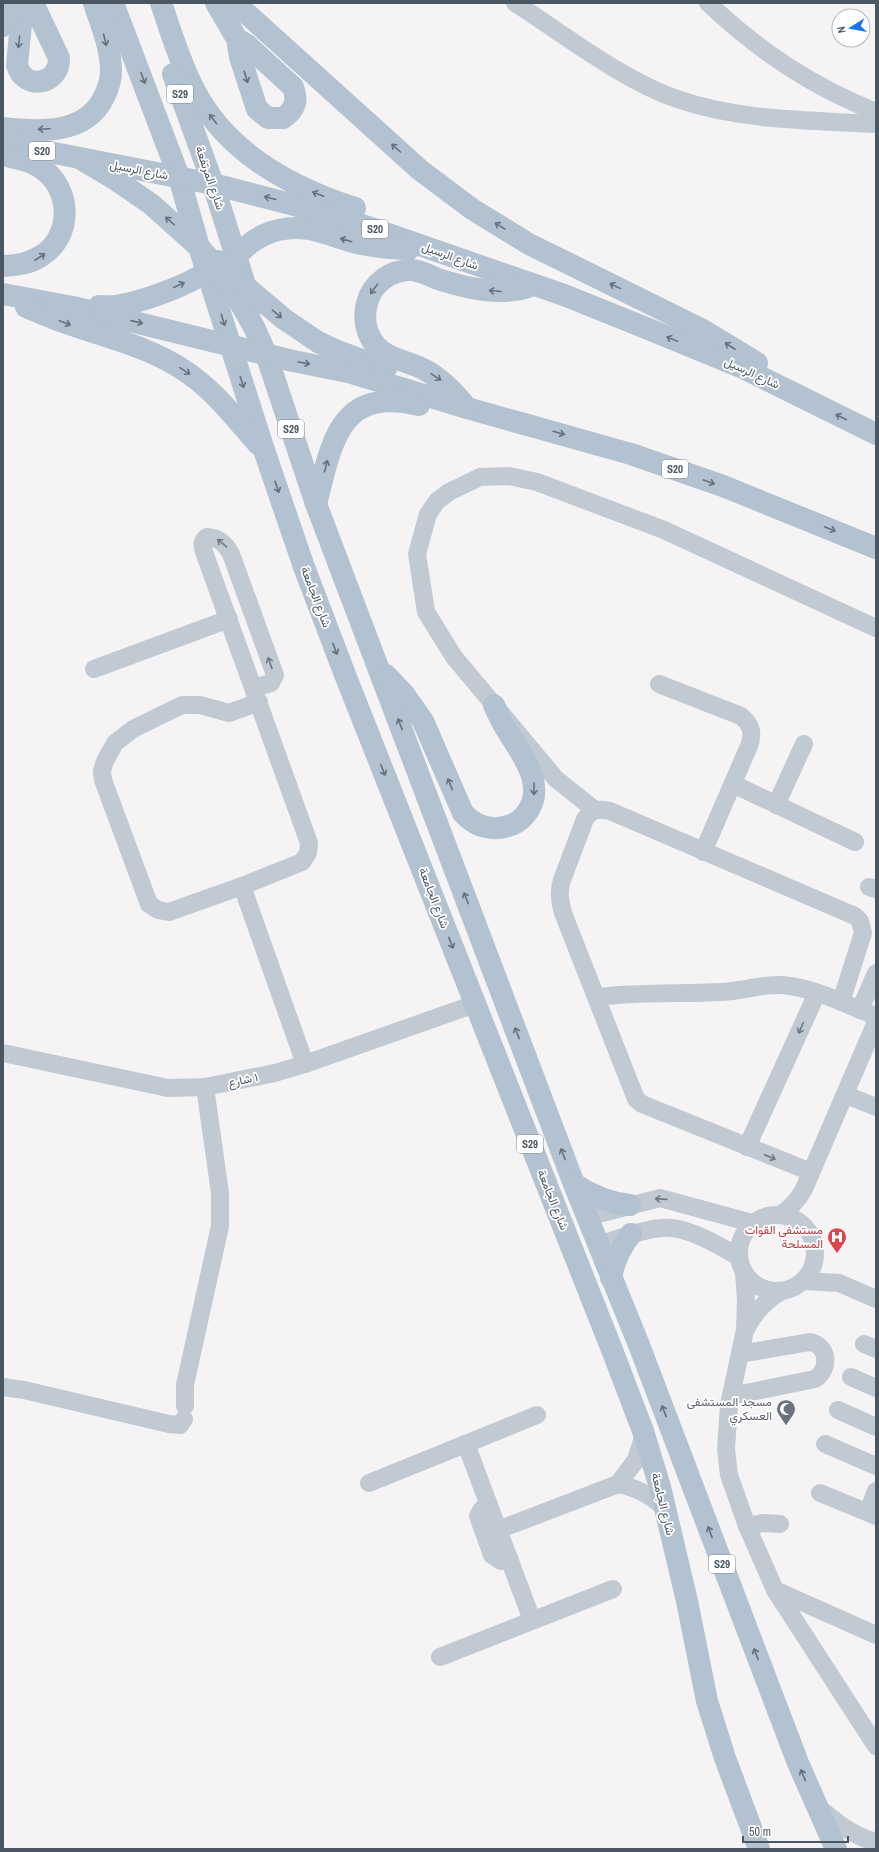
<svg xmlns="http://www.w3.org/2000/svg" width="879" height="1852" font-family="'Archivo Narrow',Vazirmatn,sans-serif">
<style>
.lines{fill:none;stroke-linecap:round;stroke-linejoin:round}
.minor{stroke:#c1cad2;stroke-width:18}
.major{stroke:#b3c2d1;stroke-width:22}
.oneway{stroke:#64717d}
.oneway2{stroke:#6e7983}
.labels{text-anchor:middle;stroke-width:3.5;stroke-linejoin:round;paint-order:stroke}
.shield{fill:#fff;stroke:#808990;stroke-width:1}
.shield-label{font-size:11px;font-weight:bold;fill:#4a5661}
.street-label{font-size:12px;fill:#4a5661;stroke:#fff}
.health-label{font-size:12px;fill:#be3a42;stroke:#fff;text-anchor:end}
.worship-label{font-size:12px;fill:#5b616d;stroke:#fff;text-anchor:end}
</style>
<rect width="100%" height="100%" fill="#f5f3f3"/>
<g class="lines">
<g class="minor">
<path d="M515 3C565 35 622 80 677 99 741 121 810 120 876 124"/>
<path d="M708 3C759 51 811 86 876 112"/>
<polyline points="94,669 229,619"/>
<path d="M659 684 741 716C751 724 754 733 749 746L703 852"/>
<path d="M254 688 271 683 275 675 231 554C225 543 219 538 207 537 201 542 202 545 204 552L309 843 308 853 302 862 242 886 169 912 158 910 149 904 103 780 102 771 105 761 115 743 133 729 182 705H200L229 713 259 702"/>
<polyline points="733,784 855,842"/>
<polyline points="776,805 804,744"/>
<polyline points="595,810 556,779 454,657 426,612 417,554 428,514 437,501 449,492 480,477 509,476 537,482 664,530 876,628"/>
<polyline points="242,886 305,1064"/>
<polyline points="869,887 876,889"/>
<path d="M597 997C638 992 680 994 721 992 744 991 768 982 790 986 820 990 848 1006 876 1016"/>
<polyline points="860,1010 876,973"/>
<polyline points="3,1053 168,1088 205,1087 275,1073 305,1064 475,1004"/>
<polyline points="846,1095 876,1107"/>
<polyline points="747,1147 817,993"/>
<path d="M811 1172 642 1104 636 1099 563 913C560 901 558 892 562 880L585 819C592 810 598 808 610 811L855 916 860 921 863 933 841 1002"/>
<circle cx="777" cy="1253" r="38"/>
<path d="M780 1215C791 1208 798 1200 804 1189L876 1022"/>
<polyline points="587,1217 660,1198 752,1223"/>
<path d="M598 1245C618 1239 640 1230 661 1228 686 1225 718 1245 739 1257"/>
<polyline points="744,1273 746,1301 745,1330 729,1405 726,1449 729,1475 747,1526 775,1590 876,1746"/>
<polyline points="804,1281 839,1283 876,1299"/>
<path d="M746 1329C754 1313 765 1301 780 1292"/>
<polyline points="864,1344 876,1349"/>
<polyline points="851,1377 876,1388"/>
<polyline points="3,1387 24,1390 169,1424 180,1425 184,1419"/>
<path d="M731 1396 815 1379C830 1369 829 1346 810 1342L740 1354"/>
<polyline points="185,1406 185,1385 220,1226 220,1193 205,1087"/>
<polyline points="838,1410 876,1427"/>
<polyline points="466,1444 532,1620"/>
<polyline points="825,1444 876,1466"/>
<polyline points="369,1483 537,1415"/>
<path d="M618 1484C637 1488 652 1495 665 1509"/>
<polyline points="820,1493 876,1516"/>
<polyline points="489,1505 482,1509 478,1516 492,1555 501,1561 510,1560"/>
<polyline points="868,1512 876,1491"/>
<polyline points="747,1526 763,1523 780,1524"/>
<polyline points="498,1530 618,1484 636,1460 642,1441 643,1431"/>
<polyline points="775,1590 876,1635"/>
<polyline points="440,1657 613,1589"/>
<path d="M817 1806C836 1822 852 1836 876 1842"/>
</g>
<g class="major">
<path d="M23 3 17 65C24 91 60 85 59 58L33 3"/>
<polyline points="113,3 179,177 199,247 264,450 304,567 344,672 614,1355 643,1431 660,1487 687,1601 707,1701 725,1758 759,1849"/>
<path d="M161 3C171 32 180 63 195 91 227 153 290 187 355 208"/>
<path d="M216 3 237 39 240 57 257 109 268 118H283C295 110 298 100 293 87L247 45 237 39"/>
<polyline points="235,3 420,170 472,209 529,244 701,329 757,363"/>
<polyline points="3,26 15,3"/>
<polyline points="173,74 213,184 252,307"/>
<path d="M3 128C38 132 86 135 104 97 108 89 111 80 111 71 111 48 101 24 94 3"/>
<polyline points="3,143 213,184 333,215 564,295 641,326 741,367 876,434"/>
<polyline points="81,159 113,178 151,204 199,247 224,275 254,327 266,354 316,504 574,1184 639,1345 798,1763 836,1849"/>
<path d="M3 266C17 265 29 264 41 256 73 237 72 188 41 168 32 162 21 159 10 157"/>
<path d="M230 266C246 239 276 224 308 229 326 232 343 240 361 244 377 247 393 249 409 249"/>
<polyline points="245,286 284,319 318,342 335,350 386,369"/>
<polyline points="3,294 73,307 293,361 348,372 467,408 631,454 723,486 876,548"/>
<path d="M99 306C106 306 114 307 121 305 144 301 204 281 218 261"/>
<path d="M26 307C42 314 58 321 75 326 113 339 151 348 185 371 214 390 235 418 258 444"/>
<path d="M467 408C455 393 442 379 425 370 409 361 389 360 376 346 366 334 363 318 367 303 372 283 392 269 412 270 423 271 431 277 441 280 470 289 504 297 533 285"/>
<path d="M316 504C332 442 339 386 419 405"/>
<path d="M386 675 404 694 423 721 463 813C474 825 488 831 504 827 512 826 520 821 525 815 548 788 523 756 508 732 502 723 498 714 494 705"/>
<path d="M574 1184C592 1196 609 1203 630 1205"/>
<path d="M611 1278C614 1261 620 1248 631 1234"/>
</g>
</g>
<defs><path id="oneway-shaft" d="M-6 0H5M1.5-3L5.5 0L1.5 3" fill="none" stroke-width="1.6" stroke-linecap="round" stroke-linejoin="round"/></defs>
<g class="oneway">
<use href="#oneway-shaft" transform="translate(105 40) rotate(76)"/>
<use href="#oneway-shaft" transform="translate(19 42) rotate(96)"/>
<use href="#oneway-shaft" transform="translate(246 77) rotate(73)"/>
<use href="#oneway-shaft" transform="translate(143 78) rotate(69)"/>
<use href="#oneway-shaft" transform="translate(213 119) rotate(-128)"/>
<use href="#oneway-shaft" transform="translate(44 129) rotate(177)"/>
<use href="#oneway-shaft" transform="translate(396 148) rotate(-138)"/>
<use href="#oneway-shaft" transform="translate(318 194) rotate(-159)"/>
<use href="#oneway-shaft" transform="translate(270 198) rotate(-166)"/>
<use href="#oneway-shaft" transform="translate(170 221) rotate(-138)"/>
<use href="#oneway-shaft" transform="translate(500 226) rotate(-148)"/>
<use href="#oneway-shaft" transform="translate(346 240) rotate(-164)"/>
<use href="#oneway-shaft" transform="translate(40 257) rotate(-33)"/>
<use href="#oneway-shaft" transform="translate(179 285) rotate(-24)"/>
<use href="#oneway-shaft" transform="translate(615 286) rotate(-154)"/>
<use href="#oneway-shaft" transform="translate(374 289) rotate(126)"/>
<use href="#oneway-shaft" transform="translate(495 291) rotate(-175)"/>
<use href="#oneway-shaft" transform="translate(277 314) rotate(39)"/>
<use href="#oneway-shaft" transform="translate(223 320) rotate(73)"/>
<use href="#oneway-shaft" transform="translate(137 322) rotate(13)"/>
<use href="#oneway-shaft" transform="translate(65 323) rotate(21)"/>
<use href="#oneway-shaft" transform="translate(672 339) rotate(-158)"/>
<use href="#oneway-shaft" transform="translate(730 346) rotate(-147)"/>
<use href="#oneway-shaft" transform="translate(304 363) rotate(10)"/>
<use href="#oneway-shaft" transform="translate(185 371) rotate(34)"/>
<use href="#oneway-shaft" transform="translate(436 377) rotate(34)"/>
<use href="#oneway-shaft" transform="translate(242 382) rotate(72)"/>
<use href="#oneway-shaft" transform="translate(841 417) rotate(-153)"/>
<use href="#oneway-shaft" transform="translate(559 433) rotate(16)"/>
<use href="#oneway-shaft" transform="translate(326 466) rotate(-76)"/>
<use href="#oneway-shaft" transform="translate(709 482) rotate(20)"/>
<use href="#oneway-shaft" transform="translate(277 487) rotate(71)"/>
<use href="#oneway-shaft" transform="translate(830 529) rotate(22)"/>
<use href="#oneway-shaft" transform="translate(335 649) rotate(69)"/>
<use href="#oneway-shaft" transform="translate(400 724) rotate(-111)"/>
<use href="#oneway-shaft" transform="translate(383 770) rotate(68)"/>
<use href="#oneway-shaft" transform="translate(450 784) rotate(-112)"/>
<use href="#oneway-shaft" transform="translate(534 789) rotate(90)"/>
<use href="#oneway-shaft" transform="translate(466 898) rotate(-111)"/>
<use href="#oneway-shaft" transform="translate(451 943) rotate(69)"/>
<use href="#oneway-shaft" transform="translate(517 1033) rotate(-111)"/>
<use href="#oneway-shaft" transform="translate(563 1154) rotate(-111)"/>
<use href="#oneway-shaft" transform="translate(664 1411) rotate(-111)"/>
<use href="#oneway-shaft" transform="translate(710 1532) rotate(-111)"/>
<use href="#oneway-shaft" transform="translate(756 1654) rotate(-111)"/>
<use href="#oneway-shaft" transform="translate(803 1775) rotate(-113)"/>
</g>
<g class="oneway2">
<use href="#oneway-shaft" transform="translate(222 543) rotate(-140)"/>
<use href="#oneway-shaft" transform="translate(270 663) rotate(-110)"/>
<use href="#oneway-shaft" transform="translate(801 1028) rotate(114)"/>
<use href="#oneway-shaft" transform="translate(770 1157) rotate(23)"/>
<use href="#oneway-shaft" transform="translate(661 1199) rotate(-176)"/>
</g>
<defs>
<symbol id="hospital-pin" viewBox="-11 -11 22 30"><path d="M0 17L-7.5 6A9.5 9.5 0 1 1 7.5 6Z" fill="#e0444e" stroke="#fff"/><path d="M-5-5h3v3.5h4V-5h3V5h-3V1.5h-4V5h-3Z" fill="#fff"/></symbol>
<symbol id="mosque-pin" viewBox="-11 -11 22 30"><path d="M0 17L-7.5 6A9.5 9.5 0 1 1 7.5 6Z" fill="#6b7280" stroke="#fff"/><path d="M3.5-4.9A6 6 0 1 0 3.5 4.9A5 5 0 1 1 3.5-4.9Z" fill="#fff"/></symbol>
</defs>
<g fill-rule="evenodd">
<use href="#hospital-pin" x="826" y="1226" width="22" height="30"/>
<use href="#mosque-pin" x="775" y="1398" width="22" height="30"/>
</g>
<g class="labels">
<g class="shield">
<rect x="167" y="85" width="26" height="18" rx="3"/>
<rect x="29" y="142" width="26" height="18" rx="3"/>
<rect x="362" y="220" width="26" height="18" rx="3"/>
<rect x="278" y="420" width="26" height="18" rx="3"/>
<rect x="662" y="460" width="26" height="18" rx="3"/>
<rect x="517" y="1135" width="26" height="18" rx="3"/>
<rect x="709" y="1555" width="26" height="18" rx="3"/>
</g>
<g class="shield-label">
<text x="180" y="98">S29</text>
<text x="42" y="155">S20</text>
<text x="375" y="233">S20</text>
<text x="291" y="433">S29</text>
<text x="675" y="473">S20</text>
<text x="530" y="1148">S29</text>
<text x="722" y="1568">S29</text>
</g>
<g class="street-label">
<text transform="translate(139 170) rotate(11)" y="4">شارع الرسيل</text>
<text transform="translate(210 178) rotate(71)" y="4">شارع المرتفعة</text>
<text transform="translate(450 256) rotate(20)" y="4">شارع الرسيل</text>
<text transform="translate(752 373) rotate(25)" y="4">شارع الرسيل</text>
<text transform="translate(316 597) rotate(69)" y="4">شارع الجامعة</text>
<text transform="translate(434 898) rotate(69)" y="4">شارع الجامعة</text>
<text transform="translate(243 1080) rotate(-12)" y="4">١ شارع</text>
<text transform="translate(553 1200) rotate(68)" y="4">شارع الجامعة</text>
<text transform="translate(663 1504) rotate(76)" y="4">شارع الجامعة</text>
</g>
<g class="health-label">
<text x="823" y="1234">مستشفى القوات<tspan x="823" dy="14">المسلحة</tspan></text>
</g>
<g class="worship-label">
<text x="772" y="1406">مسجد المستشفى<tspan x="772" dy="14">العسكري</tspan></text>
</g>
</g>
<rect width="879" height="1852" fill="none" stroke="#4a5661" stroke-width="8"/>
<g transform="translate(851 28) rotate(259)"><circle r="19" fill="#ffffff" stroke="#b7bbc0"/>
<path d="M0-3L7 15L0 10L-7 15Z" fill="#1a73e8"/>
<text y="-6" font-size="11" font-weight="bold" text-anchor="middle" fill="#4a5661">N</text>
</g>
<path d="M743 1836v6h105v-6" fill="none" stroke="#4a5661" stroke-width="2"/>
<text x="749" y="1836" font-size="12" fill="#4a5661" stroke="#ffffff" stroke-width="3" paint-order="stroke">50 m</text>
</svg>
